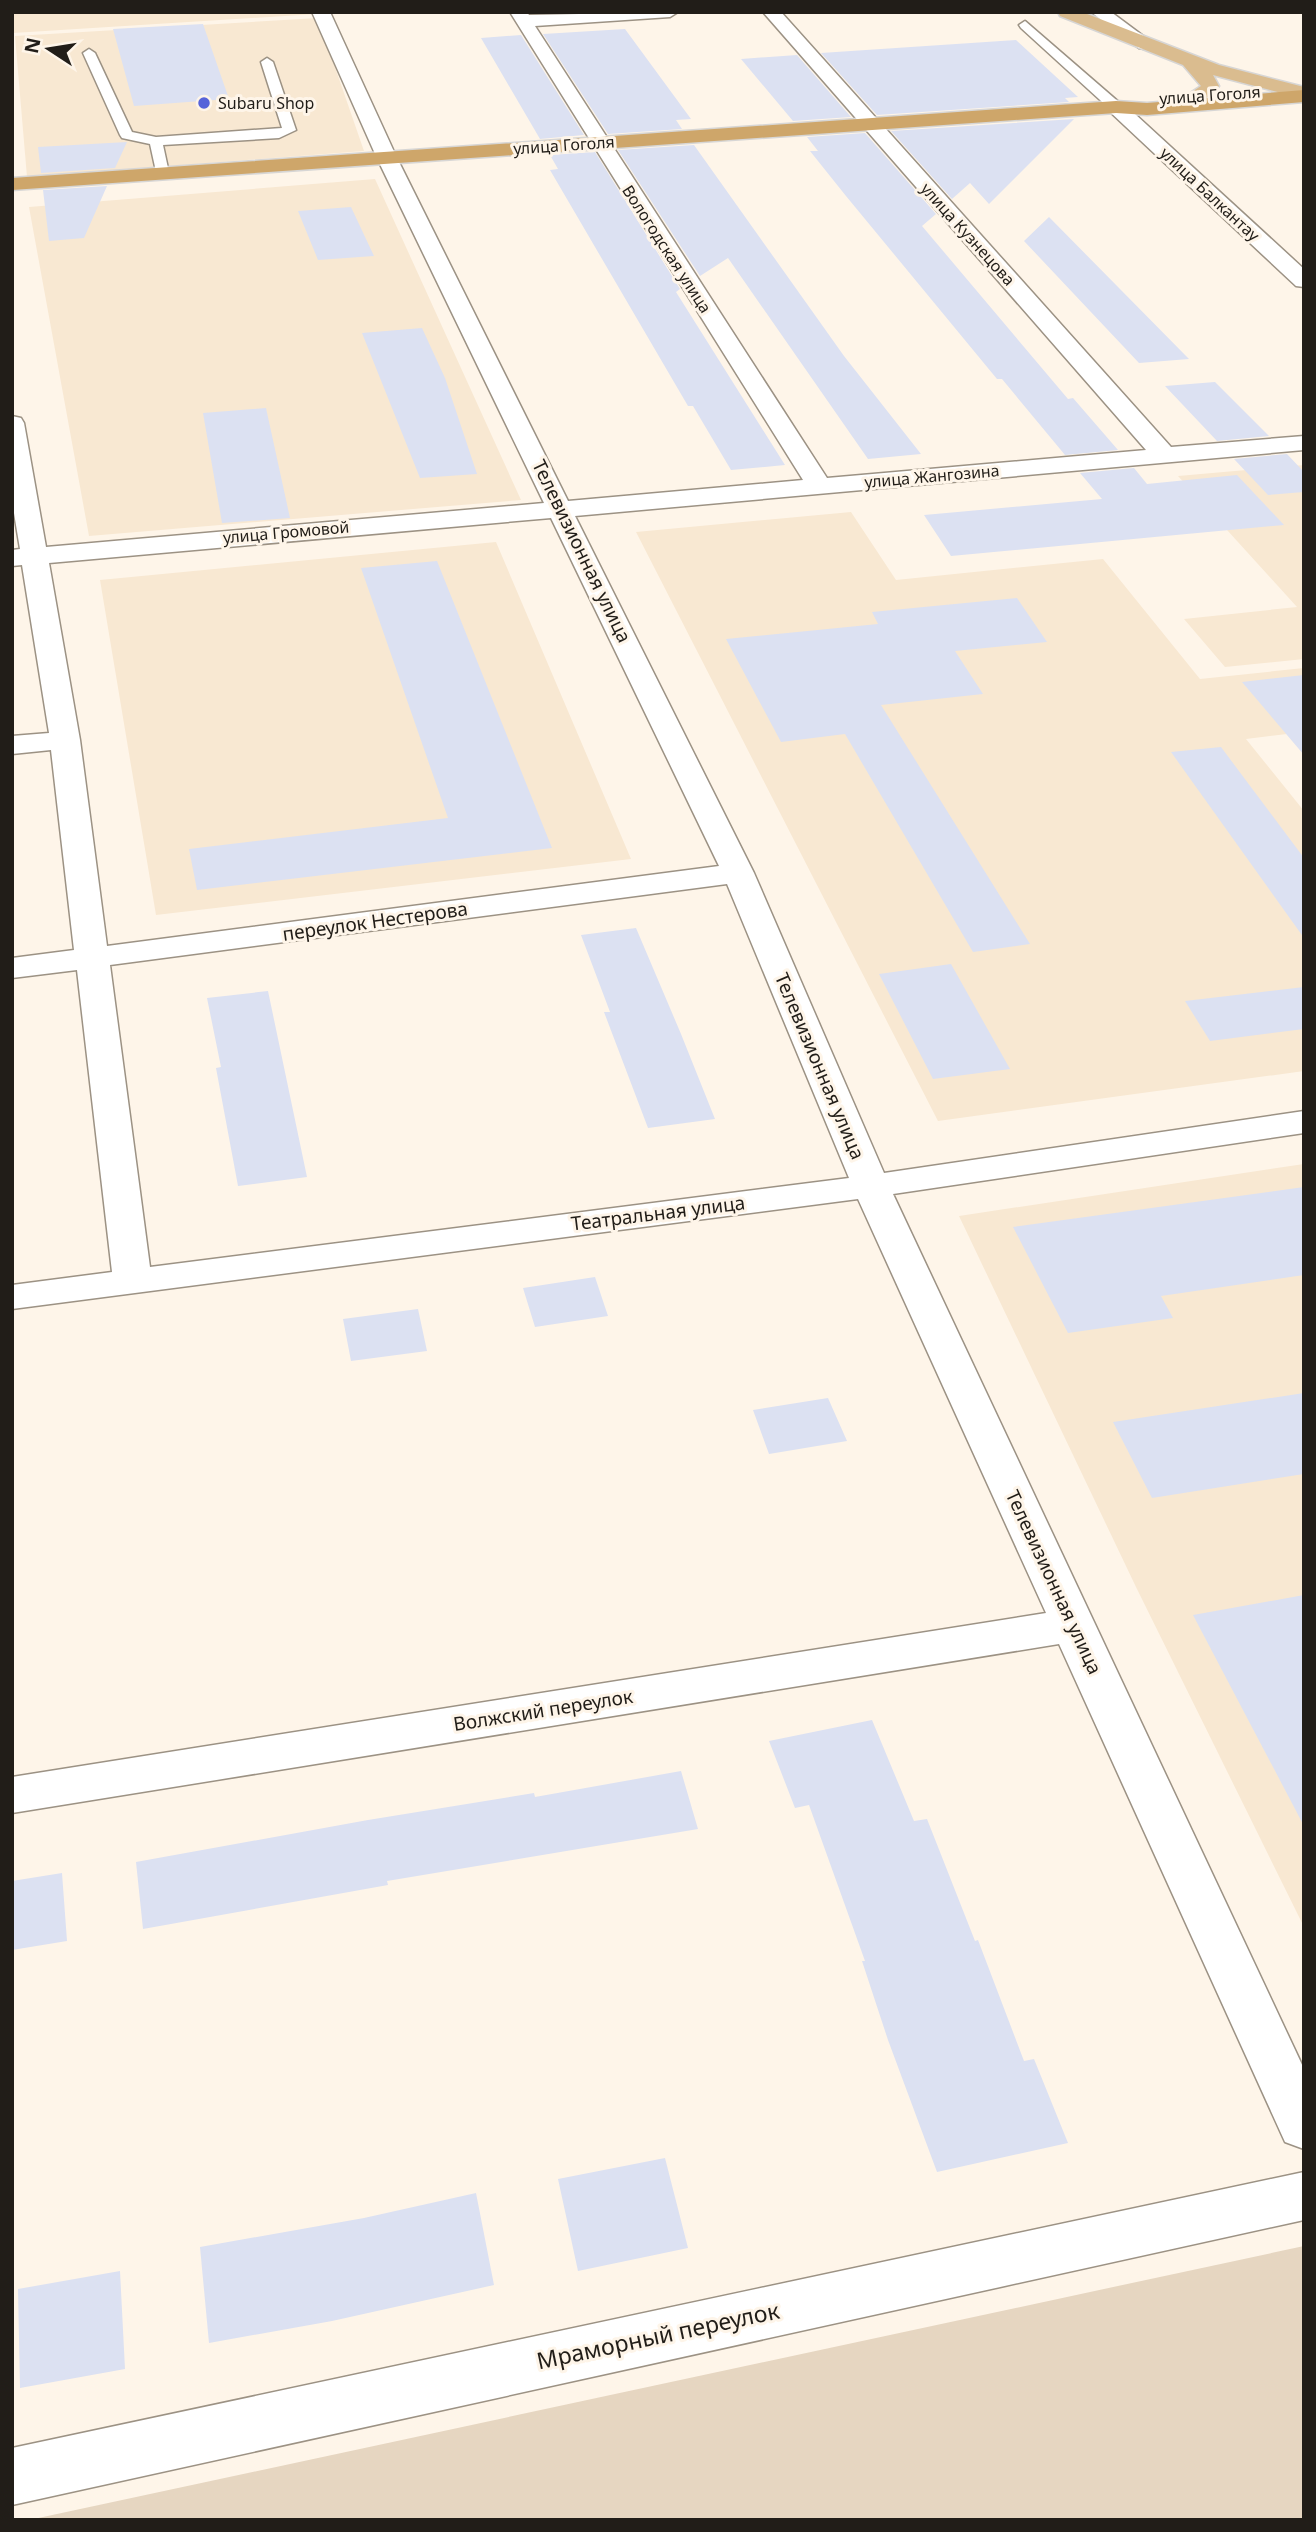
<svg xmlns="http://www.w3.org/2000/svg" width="1316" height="2532" font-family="'Noto Sans',sans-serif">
	<rect width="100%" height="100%" fill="#fef5e9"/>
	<!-- built -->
	<path fill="#f8e8d2" d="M 12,12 L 315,12 L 316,14 L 13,33 Z
		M 318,18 L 364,151 L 27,177 L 15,36 Z
		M 375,179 L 521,500 L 89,536 L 29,207 Z
		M 1304,465 L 1304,659 L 1225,667 L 1184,619 L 1297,607 L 1178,476 Z
		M 851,512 L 896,580 L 1103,559 L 1200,679 L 1304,668 L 1304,732 L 1246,739 L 1304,811 L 1304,1071 L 938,1121 L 636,532 Z
		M 496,542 L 631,859 L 156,915 L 100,580 Z
		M 1304,1164 L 1304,1927 L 1136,1587 L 959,1216 Z"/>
	<!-- green -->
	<path fill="#e6d6c1" d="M 1304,2246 L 1304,2520 L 29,2520 Z"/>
	<!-- building -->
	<path fill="#dce1f2" d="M 203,24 L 229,99 L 134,106 L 113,29 Z
		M 625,29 L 691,119 L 676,120 L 682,129 L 608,134 L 543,34 Z
		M 521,35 L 584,135 L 540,139 L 481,38 Z
		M 1016,40 L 1078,97 L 1065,98 L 1069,102 L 877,115 L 821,53 Z
		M 797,55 L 851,117 L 793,121 L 741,59 Z
		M 1074,119 L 989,204 L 970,183 L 952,199 L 891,131 Z
		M 865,133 L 936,214 L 922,226 L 1068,399 L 1073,398 L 1118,450 L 1065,455 L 1002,379 L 997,379 L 846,196 L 810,151 L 818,151 L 807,137 Z
		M 127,142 L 115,168 L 41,173 L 38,147 Z
		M 694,145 L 844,356 L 921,454 L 868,459 L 728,258 L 700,276 L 618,150 Z
		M 595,152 L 680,289 L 676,292 L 785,465 L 731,470 L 693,406 L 688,406 L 550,170 L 558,169 L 550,155 Z
		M 107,186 L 84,238 L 49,241 L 43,190 Z
		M 351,207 L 374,256 L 318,260 L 298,211 Z
		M 1049,217 L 1189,359 L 1139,363 L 1024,241 Z
		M 422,328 L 445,378 L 477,474 L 420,478 L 362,333 Z
		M 1215,382 L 1269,436 L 1217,441 L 1165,386 Z
		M 266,408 L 290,518 L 222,523 L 203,413 Z
		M 1287,454 L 1304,472 L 1304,492 L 1268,495 L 1234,459 Z
		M 1134,468 L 1147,484 L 1237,475 L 1284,525 L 951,556 L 924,515 L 1102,499 L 1080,473 Z
		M 437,561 L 552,848 L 197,890 L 189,849 L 448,818 L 361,568 Z
		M 1017,598 L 1047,642 L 955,651 L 983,694 L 881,705 L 1030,944 L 973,952 L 845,734 L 781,742 L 726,639 L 878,624 L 872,612 Z
		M 1304,675 L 1304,755 L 1242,682 Z
		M 1221,747 L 1304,858 L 1304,938 L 1171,752 Z
		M 636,928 L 681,1034 L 715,1119 L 648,1128 L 604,1012 L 610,1012 L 581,935 Z
		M 951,964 L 1010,1069 L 933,1079 L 879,974 Z
		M 1304,987 L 1304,1029 L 1210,1041 L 1185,1001 Z
		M 268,991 L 307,1177 L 238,1186 L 216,1068 L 221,1067 L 207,998 Z
		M 1304,1187 L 1304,1275 L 1161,1296 L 1173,1318 L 1068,1333 L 1013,1227 Z
		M 595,1277 L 608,1316 L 535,1327 L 523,1288 Z
		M 418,1309 L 427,1351 L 351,1361 L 343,1319 Z
		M 1304,1393 L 1304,1474 L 1152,1498 L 1113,1422 Z
		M 828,1398 L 847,1441 L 769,1454 L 753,1410 Z
		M 1304,1595 L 1304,1826 L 1193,1615 Z
		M 872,1720 L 914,1821 L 927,1819 L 975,1941 L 978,1940 L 1024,2061 L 1034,2059 L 1068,2143 L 937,2172 L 888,2040 L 862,1961 L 865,1961 L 809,1805 L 795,1808 L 769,1741 Z
		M 681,1771 L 698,1829 L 387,1881 L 388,1885 L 143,1929 L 136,1862 L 368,1820 L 534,1793 L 535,1797 Z
		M 62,1873 L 67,1941 L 12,1950 L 12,1881 Z
		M 665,2158 L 688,2248 L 578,2271 L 558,2179 Z
		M 476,2193 L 494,2285 L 332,2321 L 209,2343 L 200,2247 L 364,2218 Z
		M 120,2271 L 125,2369 L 20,2388 L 18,2289 Z"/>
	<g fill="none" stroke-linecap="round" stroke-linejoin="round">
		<!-- service casing -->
		<g stroke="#9c9284" stroke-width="3">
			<path id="service" d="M 1025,21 L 1121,104 L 1121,110 L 1111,110 L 1021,28 L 1019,25 Z
				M 89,49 L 95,53 L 132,132 L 156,137 L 282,128 L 261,62 L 267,58 L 273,62 L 296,130 L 279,138 L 163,145 L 169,173 L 162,177 L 157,176 L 150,144 L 122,138 L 120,135 L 83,53 Z"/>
		</g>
		<!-- minor casing -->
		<g stroke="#9c9284" stroke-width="3">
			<path id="minor" d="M 312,12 L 330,12 L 396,156 L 568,501 L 803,480 L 510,12 L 527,12 L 529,15 L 678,12 L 670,17 L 535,26 L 827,478 L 1146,450 L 763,12 L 781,12 L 1171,447 L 1304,436 L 1304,450 L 575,516 L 754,873 L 884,1173 L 1304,1111 L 1304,1133 L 893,1194 L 1304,2069 L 1304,2149 L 1285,2142 L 1059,1644 L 12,1813 L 12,1777 L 1046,1613 L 858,1199 L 12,1309 L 12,1285 L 112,1272 L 77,970 L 12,978 L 12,958 L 74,950 L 51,750 L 12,754 L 12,736 L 49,733 L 22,565 L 12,566 L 12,550 L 20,549 L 12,501 L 12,416 L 21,418 L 24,423 L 46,547 L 544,503 L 376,156 ZM 551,518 L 719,866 L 107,946 L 80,740 L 49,563 ZM 727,884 L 849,1178 L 150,1267 L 110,965 Z
				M 1091,12 L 1111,12 L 1154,44 L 1145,49 L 1139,48 Z
				M 1116,101 L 1123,103 L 1304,269 L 1304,287 L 1296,286 L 1109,111 L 1107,107 Z
				M 1304,2172 L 1304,2220 L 12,2505 L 12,2448 Z"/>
		</g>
		<!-- primary casing -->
		<g stroke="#d7d6d5" stroke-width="3">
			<path id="primary" d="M 1058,12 L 1082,12 L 1219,65 L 1304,87 L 1304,99 L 1213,75 L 1219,86 C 1212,97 1200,104 1186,101 L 1184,97 L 1201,86 L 1183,65 L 1060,16 Z"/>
		</g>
		<!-- trunk casing -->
		<g stroke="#d7d6d5" stroke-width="3">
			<path id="trunk" d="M 1304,90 L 1304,102 L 1147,115 L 1116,113 L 12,190 L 12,178 L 1116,101 L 1147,103 Z"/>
		</g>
		<!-- service -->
		<use href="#service" fill="#fff" fill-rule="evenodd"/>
		<!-- minor -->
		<use href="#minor" fill="#fff" fill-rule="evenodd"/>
		<!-- primary -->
		<use href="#primary" fill="#dabc8f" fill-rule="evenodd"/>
		<!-- trunk -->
		<use href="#trunk" fill="#cea66a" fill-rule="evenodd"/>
	</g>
	<!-- markers -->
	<circle fill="#5663d9" stroke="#fef5e9" stroke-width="2.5" cx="204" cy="103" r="7"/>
	<g text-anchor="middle" stroke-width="6" stroke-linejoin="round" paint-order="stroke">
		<!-- far-street labels -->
		<g font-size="16" fill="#211d18" stroke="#fef5e9">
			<text transform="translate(1210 95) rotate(-4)" y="6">улица Гоголя</text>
			<text transform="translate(564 145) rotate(-4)" y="6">улица Гоголя</text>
			<text transform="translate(1210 194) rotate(43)" y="6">улица Балкантау</text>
			<text transform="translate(968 234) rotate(48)" y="6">улица Кузнецова</text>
			<text transform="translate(667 249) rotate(57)" y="6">Вологодская улица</text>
			<text transform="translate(932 476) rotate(-5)" y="6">улица Жангозина</text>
			<text transform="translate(286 532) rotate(-5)" y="6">улица Громовой</text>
		</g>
		<!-- far-poi labels -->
		<g font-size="16" fill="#211d18" stroke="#fef5e9" text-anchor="start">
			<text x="218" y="109">Subaru Shop</text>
		</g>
		<!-- street labels -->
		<g font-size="19" fill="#211d18" stroke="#fef5e9">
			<text transform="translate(582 551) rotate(64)" y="7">Телевизионная улица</text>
			<text transform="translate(375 921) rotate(-8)" y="7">переулок Нестерова</text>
			<text transform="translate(820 1066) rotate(67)" y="7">Телевизионная улица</text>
			<text transform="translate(658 1213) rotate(-7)" y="7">Театральная улица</text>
			<text transform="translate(1054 1582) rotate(65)" y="7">Телевизионная улица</text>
			<text transform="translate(543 1710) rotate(-9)" y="7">Волжский переулок</text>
		</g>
		<!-- near-street labels -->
		<g font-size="23" fill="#211d18" stroke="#fef5e9">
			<text transform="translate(658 2336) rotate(-12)" y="8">Мраморный переулок</text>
		</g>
	</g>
	<!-- border -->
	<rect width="1316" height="2532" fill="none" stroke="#211d18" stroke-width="28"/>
	<!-- north arrow -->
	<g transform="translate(49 49) rotate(282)" stroke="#fef5e9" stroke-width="5" paint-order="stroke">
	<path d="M0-5L12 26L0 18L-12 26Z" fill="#211d18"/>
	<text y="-10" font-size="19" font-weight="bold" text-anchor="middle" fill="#211d18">N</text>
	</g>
</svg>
